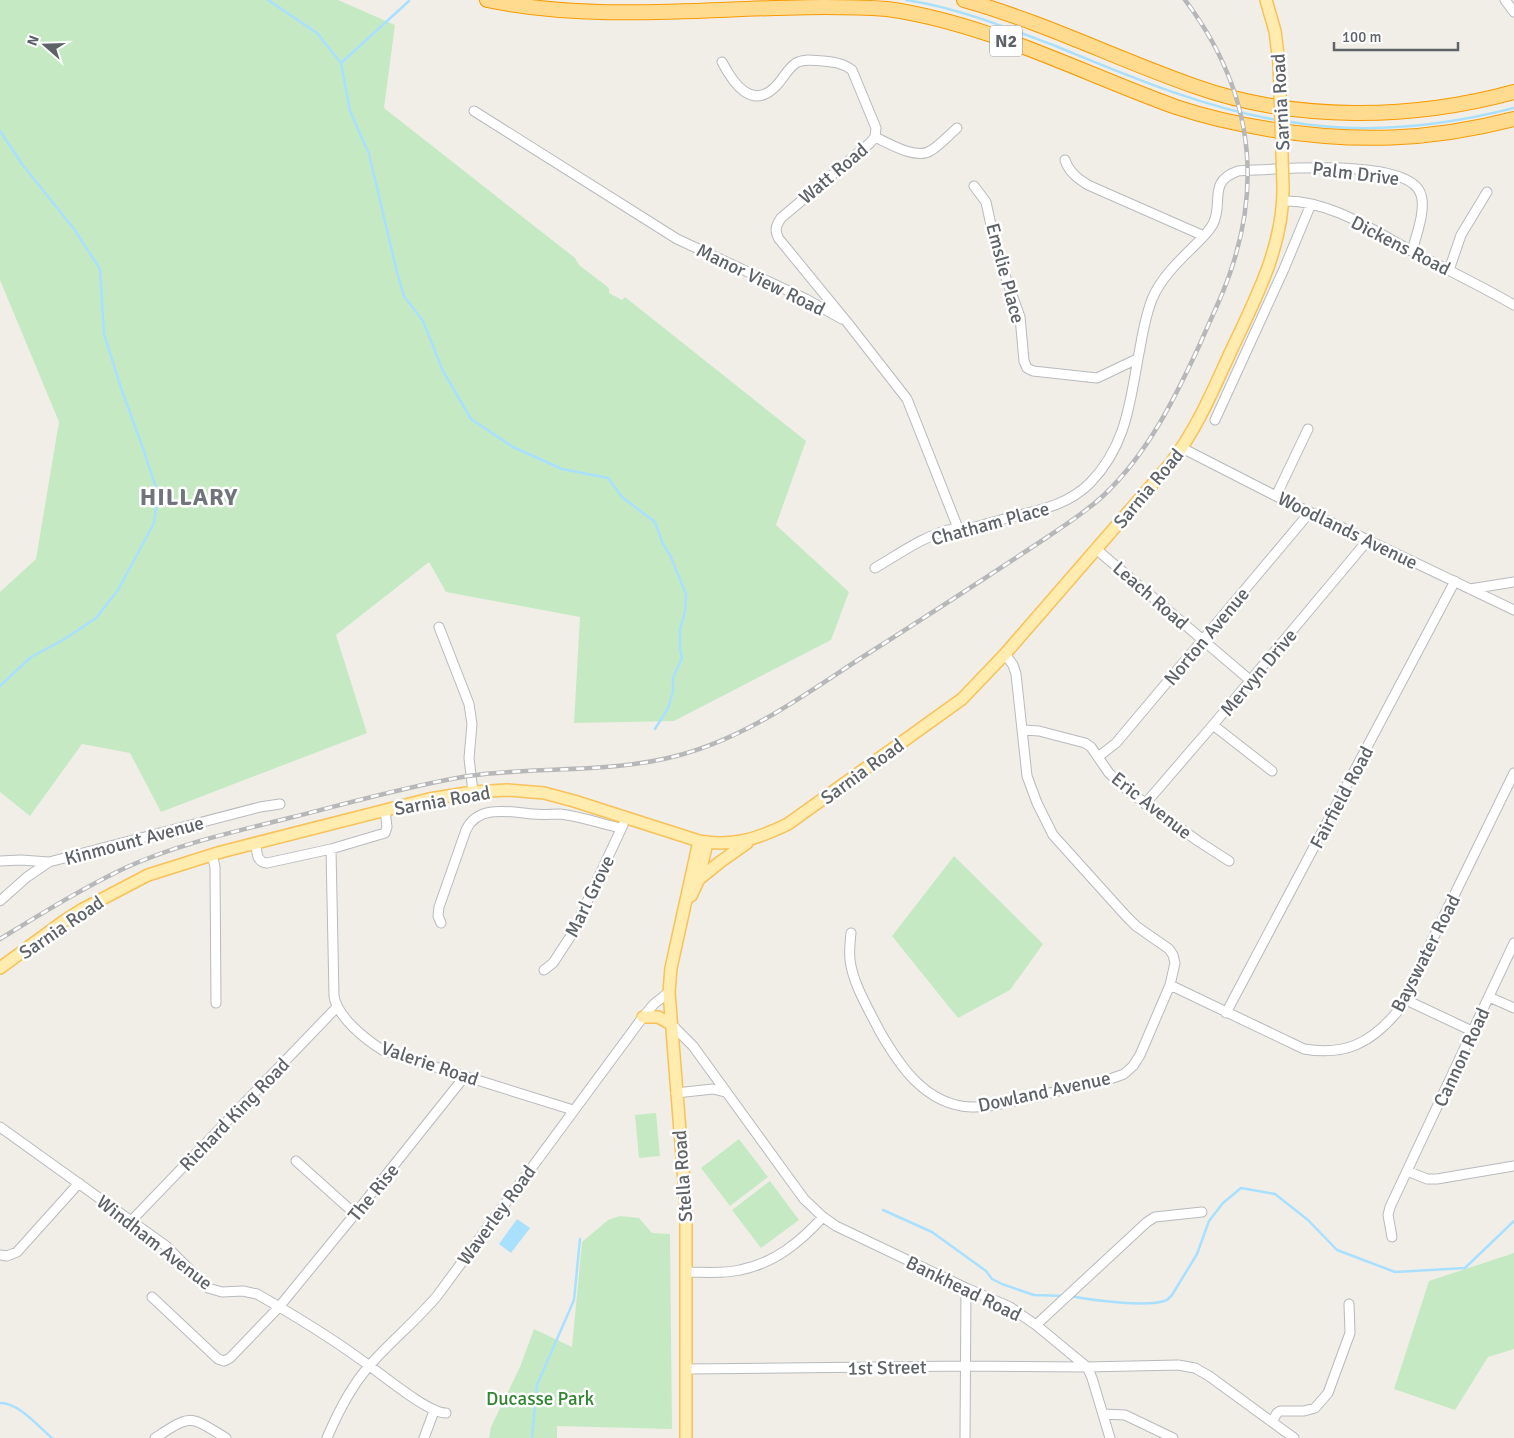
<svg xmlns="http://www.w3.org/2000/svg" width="1514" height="1438" font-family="Signika,sans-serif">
	<rect width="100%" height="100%" fill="#f1eee7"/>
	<!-- green -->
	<path fill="#c5eac3" d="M 0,0 L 338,0 L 395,25 L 384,108 L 575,258 L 579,265 L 609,288 L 609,293 L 622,300 L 625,297 L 806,441 L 776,525 L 849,592 L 831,640 L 674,721 L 574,723 L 580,617 L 446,592 L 429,562 L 336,635 L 367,733 L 161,812 L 130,753 L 82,744 L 30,816 L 0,792 L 0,592 L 36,559 L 59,422 L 0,280 Z
		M 954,856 L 1043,944 L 1010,990 L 958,1018 L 892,936 Z
		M 656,1113 L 660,1156 L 639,1158 L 635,1115 Z
		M 739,1139 L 768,1177 L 730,1206 L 701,1168 Z
		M 770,1181 L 799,1220 L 761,1248 L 732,1210 Z
		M 620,1216 L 639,1218 L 652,1233 L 670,1234 L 672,1429 L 557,1426 L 557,1438 L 489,1438 L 491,1427 L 520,1367 L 534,1329 L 572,1347 L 582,1242 L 608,1220 Z
		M 1514,1253 L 1514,1349 L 1488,1357 L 1455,1410 L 1394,1389 L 1429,1281 Z"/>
	<!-- water -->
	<path fill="#a9e0ff" d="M 517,1219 L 530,1228 L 511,1253 L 499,1244 Z"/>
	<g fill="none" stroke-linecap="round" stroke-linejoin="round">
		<!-- stream -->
		<path stroke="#a9e0ff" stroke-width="2.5" d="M 268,0 L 317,33 L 341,63 L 350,111 L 369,154 L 397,272 L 404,296 L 423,321 L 443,371 L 471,419 L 513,447 L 562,469 L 608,478 L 622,497 L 655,522 L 663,544 L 670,555 L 686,594 L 685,611 L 680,630 L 680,648 L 682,658 L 673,678 L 673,692 L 668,708 L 655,729
			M 906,0 C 959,8 1008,28 1058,47 C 1129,76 1201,107 1277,120
			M 341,63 L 409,1
			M 1285,121 C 1361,135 1440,127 1514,108
			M 0,131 L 22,164 L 74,229 L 100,269 L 104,334 L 122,391 L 144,451 L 158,494 L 154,523 L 118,590 L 96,618 L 63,640 L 31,657 L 0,686
			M 883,1210 L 932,1232 L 986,1271 L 992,1279 L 1002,1284 L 1034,1295 L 1065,1296
			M 1070,1296 C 1091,1300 1149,1308 1167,1300 C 1168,1299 1171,1296 1172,1295 L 1197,1254 L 1209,1221 L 1223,1203 L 1241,1188 L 1275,1194 L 1308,1220 L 1337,1250 L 1395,1272 L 1465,1268 L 1514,1221
			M 0,1403 C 18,1402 39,1427 52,1438
			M 532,1438 L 537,1385 L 574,1300 L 580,1239"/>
		<!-- minor casing -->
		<g stroke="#b7babe" stroke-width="11">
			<path id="minor" d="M 1505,0 L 1514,12
				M 722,62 C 733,83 752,111 776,86 C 783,79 788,68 796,63 C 804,58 815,61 823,61 C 833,62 843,63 852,70 L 876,128 L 875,137 L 870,143 L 781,218 C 776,226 774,230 779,239 L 847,322 L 907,399 L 958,528
				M 474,111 L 677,239 L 806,299 L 842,319
				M 875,137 C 888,143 916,160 930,151 C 939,146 948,136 957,128
				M 1065,160 C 1069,172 1077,178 1088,185 L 1204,236
				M 974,186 L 986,202 L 997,253 L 1020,317 L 1024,361 L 1027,368 L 1033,371 L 1097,378 L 1137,359
				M 1283,201 C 1328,199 1376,232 1415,253 C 1448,270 1481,286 1514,305
				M 1449,270 L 1461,235 L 1487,192
				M 1215,420 L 1284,269 L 1311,204
				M 1182,448 L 1276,496 L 1514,610
				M 1276,496 L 1308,429
				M 1096,549 L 1251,681
				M 875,568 C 899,554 925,535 952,529 C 960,527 967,529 975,527 C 987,524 999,520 1011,517 C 1040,510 1068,505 1090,483 C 1128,444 1130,399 1140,348 C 1143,331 1146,313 1153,297 C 1162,277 1178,262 1193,247 C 1200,240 1208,233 1213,224 C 1224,202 1207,182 1238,171 C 1270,170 1411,156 1421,195 C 1426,210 1416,236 1412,251
				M 1470,589 L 1514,582
				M 439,627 L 469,704 L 472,724 L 469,758 L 473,792
				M 1213,725 L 1272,771
				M 1023,730 L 1039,731 L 1085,743 L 1091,747 L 1109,773 L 1127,790 L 1198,841 L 1229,861
				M 1098,757 L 1116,743 L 1310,512
				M 1145,804 L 1213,725 L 1368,540
				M 256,843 C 257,852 256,862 267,863 L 331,849 L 385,833 L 387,827 L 385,810
				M 331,849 L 334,996 C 337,1017 366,1040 384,1051 L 573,1110
				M 212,854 L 215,867 L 216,1003
				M 0,861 L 21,860 L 49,862
				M 0,901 L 27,877 L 49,862 L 260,807 L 280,804
				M 441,923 L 438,916 L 439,907 L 466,830 C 478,804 510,812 533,814 C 542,815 551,814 560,814 C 580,816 601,824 621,828
				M 851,933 C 850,942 849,951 850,960 C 853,984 868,1008 879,1030 C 899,1065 925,1105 971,1107 C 989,1108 1009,1102 1027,1098 C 1056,1092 1084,1085 1113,1078 L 1124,1074 L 1133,1066 L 1140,1055 L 1170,985 L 1175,963 L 1173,955 L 1169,949 L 1136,926 L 1126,916 L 1053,835 L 1037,803 L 1027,776 L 1016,674 L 1013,665 L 1005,654
				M 544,970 L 553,963 L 572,934 L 623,825
				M 1170,985 L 1304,1049 C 1345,1056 1371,1043 1397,1012 L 1514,773
				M 1489,997 L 1514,1008
				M 1404,999 L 1472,1031
				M 1226,1013 L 1455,581
				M 671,1024 L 693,1046 L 804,1199 L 823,1217 L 836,1226 L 966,1288 L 1010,1307 L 1036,1325 L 1087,1367 L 1178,1365 L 1195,1368 L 1209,1376 L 1294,1438
				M 676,1093 L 713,1089 L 725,1092
				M 0,1127 L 166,1246 L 208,1288 L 222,1292 L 243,1291 L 257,1294 C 292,1314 327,1335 360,1359 C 378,1371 427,1413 446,1413
				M 296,1161 L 355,1214
				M 1407,1171 L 1427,1179 L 1437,1179 L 1514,1166
				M 131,1221 L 337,1007
				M 1392,1237 L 1388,1215 L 1390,1207 L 1514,943
				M 0,1255 L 7,1256 L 17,1252 L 79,1183
				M 686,1272 C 704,1272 723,1274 740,1270 C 775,1263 800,1242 823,1217
				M 152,1297 L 218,1359 L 224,1361 L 230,1358 L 279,1307 L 355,1214 L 465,1076
				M 1036,1325 L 1147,1222 L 1155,1217 L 1202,1212
				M 687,1369 L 965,1366 L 1087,1367 L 1092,1378 L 1110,1438
				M 1103,1414 L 1125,1415 L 1173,1438
				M 1272,1422 L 1277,1413 L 1280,1411 L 1304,1411 L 1315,1408 L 1328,1393 L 1350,1333 L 1349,1304
				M 155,1438 C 192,1414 188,1415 226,1438
				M 327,1438 C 338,1412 351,1386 370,1365 C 391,1341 416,1321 437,1296 L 643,1017 L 654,1004 L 669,992
				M 424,1438 L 434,1411
				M 965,1438 L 966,1288"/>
		</g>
		<!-- major casing -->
		<g stroke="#f9c158" stroke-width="14">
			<path id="major" d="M 1266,0 L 1275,31 L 1279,63
				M 698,880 L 720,862 L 747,843
				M 691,896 L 698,881 L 707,843
				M 0,968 L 64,921 L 83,909 L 148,875 L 221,852 L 429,799 L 473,792 L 507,790 L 544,793 L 574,801 L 699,841 C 733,847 757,839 788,824 L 962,699 L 1005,654 L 1170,464 C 1197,429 1213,390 1231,351 C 1256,298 1284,245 1283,186
				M 643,1017 L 658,1017 L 671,1024
				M 686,1438 L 686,1207 L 669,992 L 671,968 L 699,841"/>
		</g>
		<!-- highway casing -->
		<g stroke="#f89900" stroke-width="16">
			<path id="highway" d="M 487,0 C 620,27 754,0 887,9 C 988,23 1081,73 1176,107 C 1206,117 1237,124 1268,129 C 1355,143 1429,141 1514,119
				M 964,0 C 1043,22 1117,59 1194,86 C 1295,122 1412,120 1514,92"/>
		</g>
		<!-- minor -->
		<use href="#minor" stroke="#fff" stroke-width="9"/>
		<!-- major -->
		<use href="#major" stroke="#ffecae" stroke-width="11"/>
		<!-- highway -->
		<use href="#highway" stroke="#ffdb90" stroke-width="14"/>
		<!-- rail casing -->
		<g stroke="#b6b7b8" stroke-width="4.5">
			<path id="rail" d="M 0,939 C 41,914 81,889 125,868 C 177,844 234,832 289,818 C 349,803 408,786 468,776 C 539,766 611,774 680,755 C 747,737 804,695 861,658 C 924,618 987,577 1049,536 C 1068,523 1087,511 1104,495 C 1148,453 1175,398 1200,344 C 1211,318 1224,293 1232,267 C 1264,170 1246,81 1185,0"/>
		</g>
		<!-- rail -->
		<use href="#rail" stroke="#fff" stroke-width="2.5" stroke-dasharray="8" stroke-linecap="butt"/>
		<!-- major-bridge casing -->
		<g stroke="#f9c158" stroke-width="14" stroke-linecap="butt">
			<path id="major-bridge" d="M 1279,63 L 1283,186"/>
		</g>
		<!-- major-bridge -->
		<use href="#major-bridge" stroke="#ffecae" stroke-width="11"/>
	</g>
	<g text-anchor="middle" stroke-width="5" stroke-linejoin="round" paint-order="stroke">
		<!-- shield labels -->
		<rect fill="#fff" stroke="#8e9295" stroke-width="1" x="990" y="25.5" width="32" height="31" rx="4"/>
		<g font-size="18" font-weight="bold" fill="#5e6368">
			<text x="1006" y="47">N2</text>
		</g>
		<!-- street labels -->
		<g font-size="19" fill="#5e6368" stroke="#fff">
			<text transform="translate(1280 102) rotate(-93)" y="7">Sarnia Road</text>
			<text transform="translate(833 173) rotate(-40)" y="7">Watt Road</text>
			<text transform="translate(1356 173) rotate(7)" y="7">Palm Drive</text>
			<text transform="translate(1401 245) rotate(27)" y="7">Dickens Road</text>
			<text transform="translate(1006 273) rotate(75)" y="7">Emslie Place</text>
			<text transform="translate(761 279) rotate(26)" y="7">Manor View Road</text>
			<text transform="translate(1148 488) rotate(-50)" y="7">Sarnia Road</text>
			<text transform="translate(990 523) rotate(-15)" y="7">Chatham Place</text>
			<text transform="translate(1348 530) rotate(26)" y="7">Woodlands Avenue</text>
			<text transform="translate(1151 595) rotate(41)" y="7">Leach Road</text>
			<text transform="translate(1206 636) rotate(-50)" y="7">Norton Avenue</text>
			<text transform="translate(1258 672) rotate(-50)" y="7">Mervyn Drive</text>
			<text transform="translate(862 771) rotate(-36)" y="7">Sarnia Road</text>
			<text transform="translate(1341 797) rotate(-62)" y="7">Fairfield Road</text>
			<text transform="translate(442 800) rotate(-10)" y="7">Sarnia Road</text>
			<text transform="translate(1152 805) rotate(38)" y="7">Eric Avenue</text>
			<text transform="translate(134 840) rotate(-15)" y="7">Kinmount Avenue</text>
			<text transform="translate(589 896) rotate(-64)" y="7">Marl Grove</text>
			<text transform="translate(61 927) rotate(-34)" y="7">Sarnia Road</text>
			<text transform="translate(1425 953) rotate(-63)" y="7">Bayswater Road</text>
			<text transform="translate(1461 1057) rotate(-65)" y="7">Cannon Road</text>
			<text transform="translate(430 1063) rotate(19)" y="7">Valerie Road</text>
			<text transform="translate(1044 1091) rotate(-12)" y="7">Dowland Avenue</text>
			<text transform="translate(234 1114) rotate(-46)" y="7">Richard King Road</text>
			<text transform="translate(682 1176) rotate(-94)" y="7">Stella Road</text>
			<text transform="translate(373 1192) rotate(-51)" y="7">The Rise</text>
			<text transform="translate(496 1215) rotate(-54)" y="7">Waverley Road</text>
			<text transform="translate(155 1242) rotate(38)" y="7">Windham Avenue</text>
			<text transform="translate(964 1288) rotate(26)" y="7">Bankhead Road</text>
			<text transform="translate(887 1367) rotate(-1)" y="7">1st Street</text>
		</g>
		<!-- park labels -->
		<g font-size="19" fill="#328530" stroke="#fff">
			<text x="540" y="1405">Ducasse Park</text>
		</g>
		<!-- district labels -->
		<g font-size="24" font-weight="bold" letter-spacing="1" fill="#6f757a" stroke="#fff">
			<text x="189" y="505">HILLARY</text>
		</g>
	</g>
	<!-- north arrow -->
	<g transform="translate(45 45) rotate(290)" stroke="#ffffff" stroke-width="4" paint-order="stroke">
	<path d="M0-4L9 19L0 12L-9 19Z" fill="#5e6368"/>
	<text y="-8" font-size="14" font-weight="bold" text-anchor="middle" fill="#5e6368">N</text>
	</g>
	<!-- scale -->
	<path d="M1334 42v8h124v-8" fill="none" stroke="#5e6368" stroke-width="2.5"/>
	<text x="1342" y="42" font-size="15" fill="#5e6368" stroke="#ffffff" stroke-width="4" paint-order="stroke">100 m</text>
</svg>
